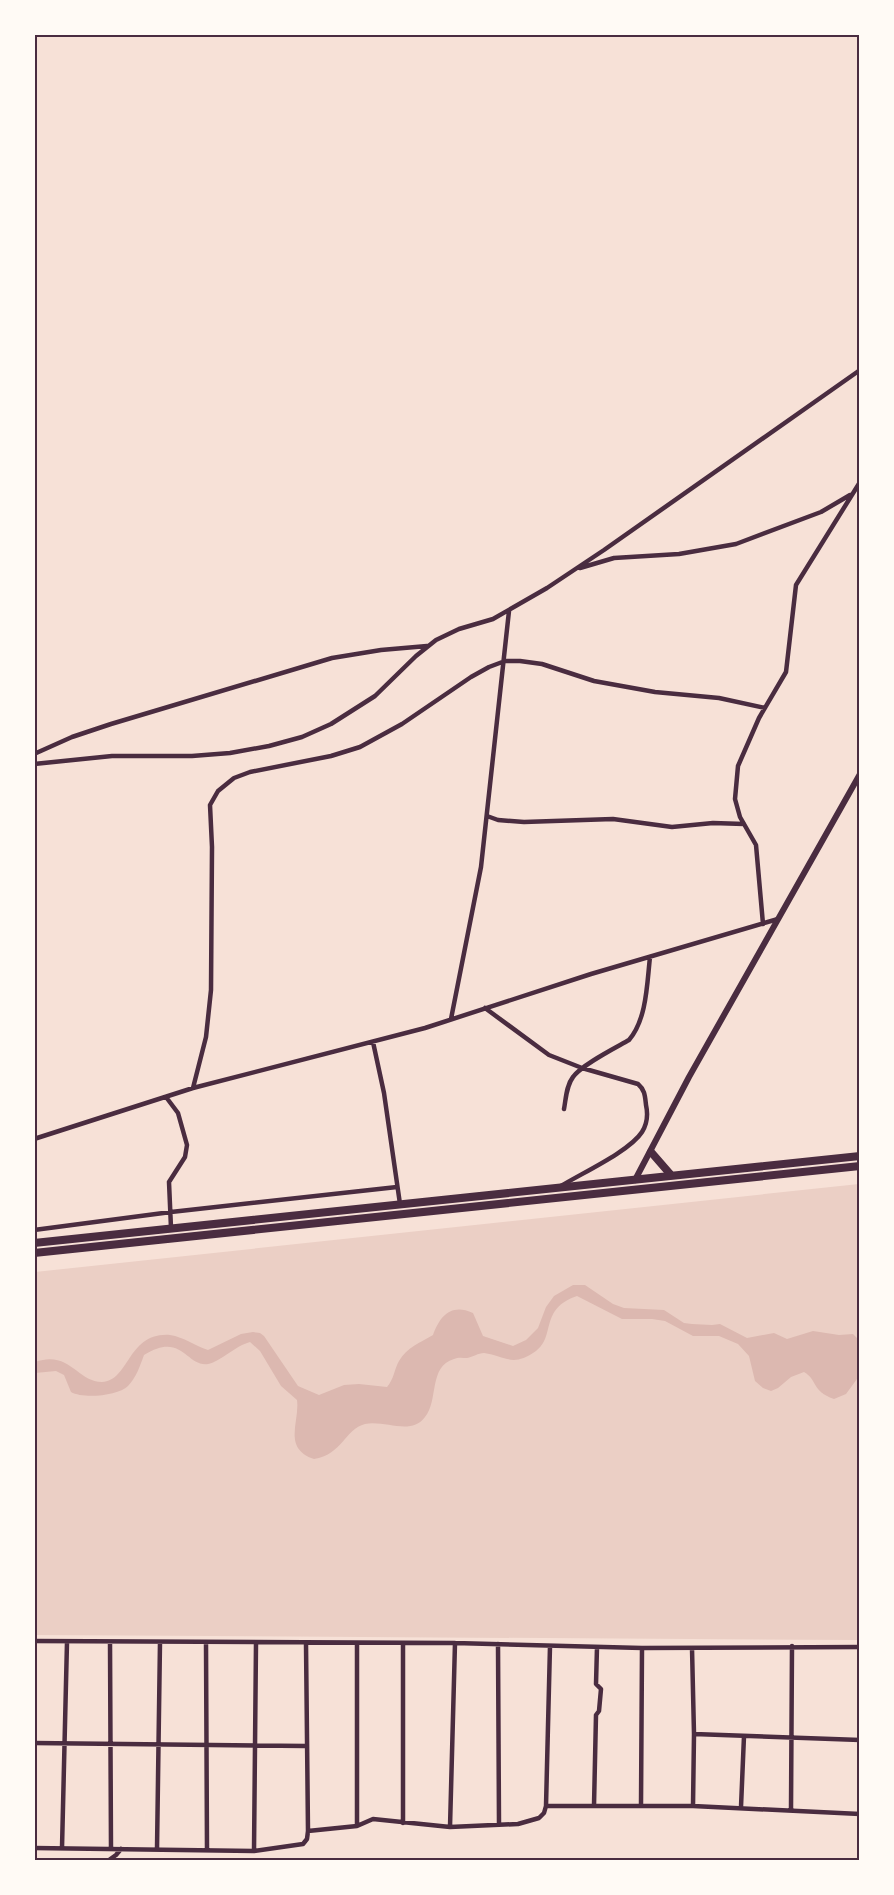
<svg xmlns="http://www.w3.org/2000/svg" width="894" height="1895" font-family="Arial,sans-serif">
	<rect width="100%" height="100%" fill="#f7e1d7"/>
	<!-- green -->
	<path fill="#ebcfc5" d="M 859,1184 L 859,1640 L 35,1635 L 35,1272 Z"/>
	<!-- water -->
	<path fill="#dcb8b0" d="M 573,1285 L 585,1285 L 613,1304 L 624,1308 L 664,1310 L 684,1323 L 692,1324 L 712,1325 L 720,1324 L 747,1338 L 774,1333 L 787,1339 L 813,1331 L 839,1335 L 853,1334 L 859,1340 L 857,1355 L 859,1372 L 857,1379 L 846,1394 L 834,1399 C 811,1391 818,1380 804,1372 L 791,1377 L 778,1388 L 771,1391 L 763,1388 L 755,1381 L 749,1356 L 738,1344 L 719,1336 L 693,1336 L 665,1321 L 652,1319 L 622,1319 L 577,1296 C 539,1309 556,1336 536,1351 C 512,1368 506,1356 484,1353 C 478,1353 473,1357 467,1358 C 463,1358 458,1357 454,1359 C 428,1367 439,1400 425,1417 C 411,1436 386,1420 365,1424 C 345,1429 342,1455 314,1459 C 282,1448 300,1422 297,1400 L 281,1386 L 260,1351 L 250,1342 C 235,1346 220,1362 208,1364 C 186,1367 182,1331 144,1355 C 140,1366 136,1378 128,1386 C 118,1396 83,1399 71,1392 L 64,1375 L 56,1371 L 35,1373 L 35,1362 C 70,1350 77,1382 102,1382 C 130,1381 127,1332 170,1335 C 184,1337 195,1346 208,1350 L 241,1334 L 253,1332 L 260,1333 L 264,1336 L 298,1386 L 319,1395 L 344,1385 L 359,1384 L 387,1387 C 394,1379 394,1370 399,1361 C 407,1347 420,1343 433,1335 C 440,1316 451,1303 473,1313 L 483,1336 L 513,1346 L 526,1340 L 538,1328 L 546,1307 L 554,1296 Z"/>
	<g fill="none" stroke-linecap="round" stroke-linejoin="round">
		<!-- minor -->
		<path stroke="#4a2c40" stroke-width="4.5" d="M 580,568 L 614,558 L 679,554 L 736,544 L 821,512 L 850,495
			M 34,754 L 72,737 L 111,724 L 332,658 L 381,650 L 427,646
			M 34,764 L 112,756 L 192,756 L 230,753 L 269,746 L 302,737 L 331,724 L 375,696 L 416,656 L 436,640 L 459,629 L 493,619 L 547,588 L 604,550 L 860,370
			M 487,816 L 498,820 L 524,822 L 613,819 L 672,827 L 713,823 L 744,824
			M 763,924 L 756,845 L 740,817 L 735,799 L 738,766 L 759,718 L 786,672 L 796,585 L 860,482
			M 485,1008 L 549,1055 L 582,1068 L 638,1084 C 645,1090 645,1096 646,1105 C 648,1114 647,1124 642,1132 C 630,1151 582,1173 561,1186
			M 451,1019 L 481,867 L 509,611
			M 373,1042 L 384,1093 L 400,1204
			M 193,1088 L 206,1037 L 211,990 L 212,847 L 210,805 L 218,791 L 234,778 L 250,772 L 331,756 L 360,747 L 402,724 L 471,677 L 489,667 L 505,661 L 520,661 L 542,664 L 594,681 L 655,692 L 719,698 L 765,708
			M 166,1097 L 178,1113 L 187,1145 L 185,1157 L 169,1182 L 171,1228
			M 564,1109 C 566,1099 566,1086 573,1077 C 581,1065 615,1048 629,1040 C 647,1019 647,983 650,957
			M 34,1139 L 193,1088 L 425,1028 L 591,974 L 778,919
			M 34,1230 L 171,1212 L 397,1187
			M 34,1641 L 455,1643 L 642,1648 L 860,1647
			M 110,1642 L 111,1849
			M 206,1643 L 207,1850
			M 498,1644 L 499,1824
			M 692,1648 L 694,1734 L 693,1806
			M 694,1734 L 860,1740
			M 34,1743 L 306,1746
			M 641,1805 L 642,1648
			M 546,1806 L 693,1806 L 860,1814
			M 594,1806 L 596,1715 L 599,1711 L 601,1689 L 596,1684 L 597,1647
			M 741,1807 L 744,1736
			M 791,1810 L 792,1646
			M 403,1823 L 403,1644
			M 357,1826 L 357,1643
			M 450,1827 L 455,1643
			M 308,1831 L 357,1826 L 373,1819 L 450,1827 L 518,1824 L 539,1818 L 544,1813 L 546,1806 L 550,1646
			M 34,1848 L 254,1851 L 303,1844 L 307,1839 L 308,1831 L 306,1644
			M 62,1848 L 67,1642
			M 157,1849 L 160,1642
			M 254,1851 L 256,1643
			M 109,1860 L 116,1855 L 121,1849"/>
		<!-- tertiary -->
		<path stroke="#4a2c40" stroke-width="6" d="M 635,1180 L 689,1077 L 860,774"/>
		<!-- trunk -->
		<path stroke="#4a2c40" stroke-width="8" d="M 651,1152 L 671,1175
			M 34,1243 L 860,1156
			M 34,1253 L 860,1166"/>
	</g>
	<!-- border -->
	<rect width="894" height="1895" fill="none" stroke="#fffaf5" stroke-width="72"/>
	<rect x="36" y="36" width="822" height="1823" fill="none" stroke="#4a2c40" stroke-width="2"/>
</svg>
